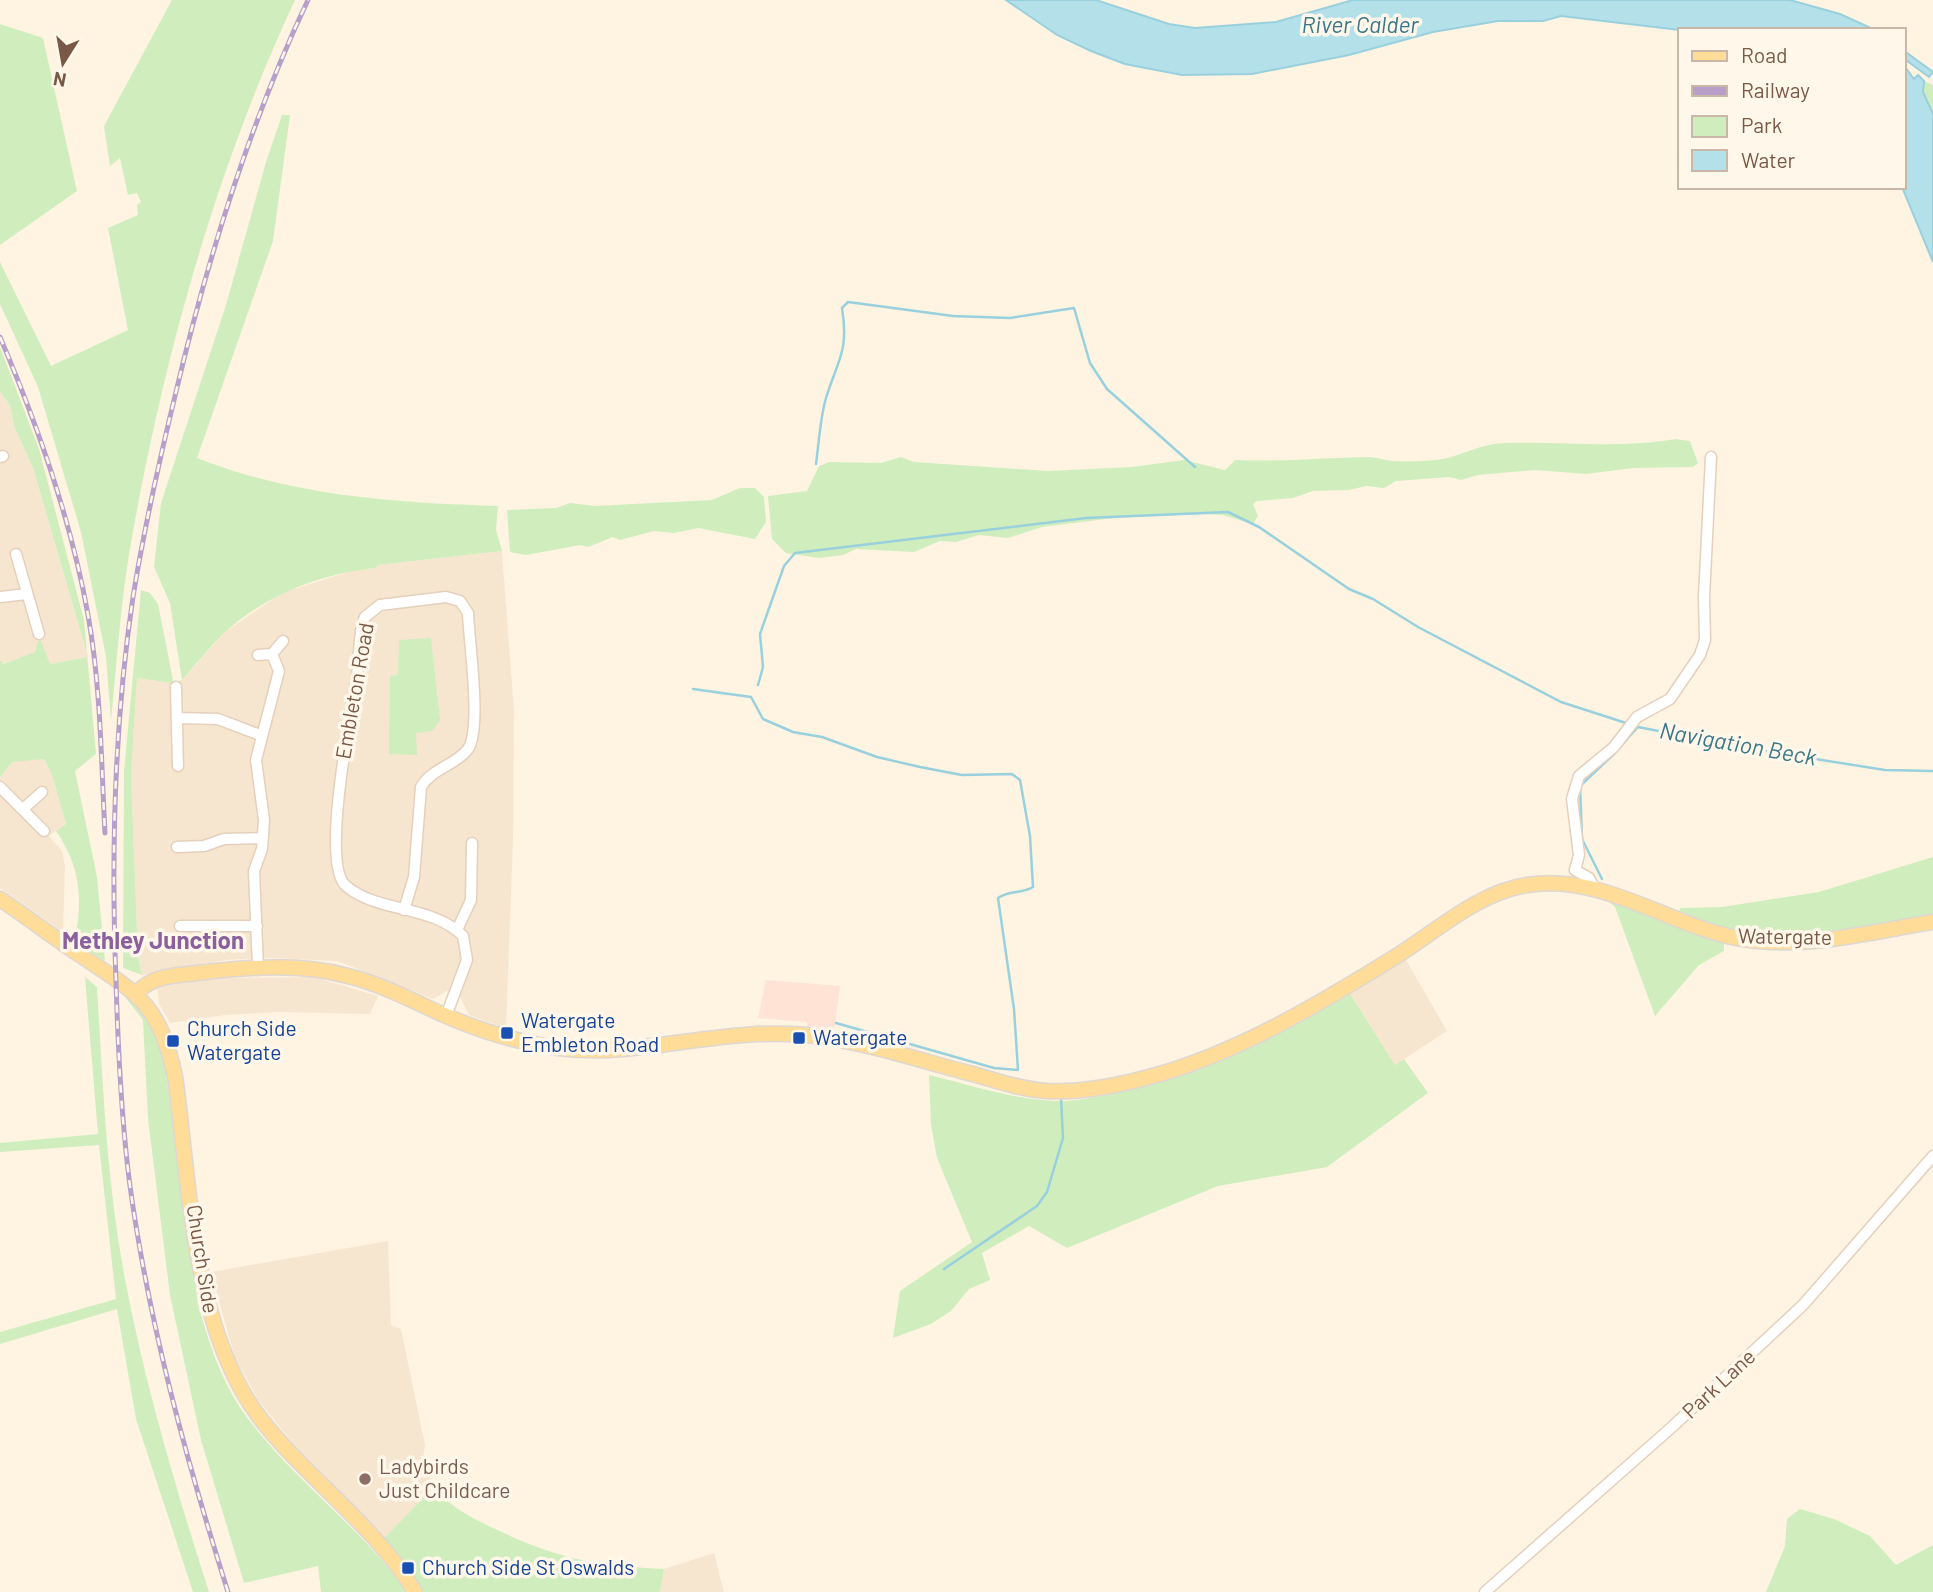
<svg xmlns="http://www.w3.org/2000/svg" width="1933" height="1592" font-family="Barlow,sans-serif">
	<rect width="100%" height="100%" fill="#fef4e1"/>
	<!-- residential -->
	<path fill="#f7e6cf" d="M 0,392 L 10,405 L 14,426 L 33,468 L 88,657 L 50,664 L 38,641 L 35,652 L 2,664 L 0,660 Z
		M 502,551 L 514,711 L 513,840 L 506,1029 L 469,1015 L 459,995 L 447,991 L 433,999 L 337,961 L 269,958 L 227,960 L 142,975 L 138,956 L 131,775 L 137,678 L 172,683 L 182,680 L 226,631 L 282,593 L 354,570 L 376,568 L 376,565 Z
		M 29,758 L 43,758 L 52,775 L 66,824 L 49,836 L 62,851 L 65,866 L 63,932 L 0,888 L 0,777 L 12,762 Z
		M 1406,960 L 1447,1031 L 1395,1065 L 1349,992 Z
		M 314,977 L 378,996 L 370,1014 L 278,1012 L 226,1015 L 170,1023 L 159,1004 L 157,987 L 218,978 Z
		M 388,1241 L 391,1325 L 401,1329 L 425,1445 L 423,1459 L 434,1487 L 384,1538 L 304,1457 L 258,1400 L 234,1355 L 211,1272 Z
		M 714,1553 L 724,1592 L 660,1592 L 664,1569 Z"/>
	<!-- commercial -->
	<path fill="#ffe3d5" d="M 766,980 L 840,986 L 834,1031 L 807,1027 L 807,1022 L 758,1018 Z"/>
	<!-- green -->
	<path fill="#d0edbe" d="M 172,0 L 295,0 C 216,169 165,353 132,537 C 121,597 117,660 111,721 L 106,657 L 81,532 L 38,387 L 0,304 L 0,262 L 51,366 L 128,330 L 108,228 L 138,215 L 137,205 L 141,202 L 137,193 L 128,195 L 120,158 L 110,166 L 104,126 Z
		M 0,24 L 43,38 L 77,191 L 0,245 Z
		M 1924,81 L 1933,85 L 1933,114 L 1923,92 Z
		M 282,115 L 290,115 L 273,241 L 197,458 C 294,496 395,503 498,506 L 496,530 L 502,551 L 377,565 L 376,568 C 322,573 266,595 225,632 C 210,647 196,664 182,680 L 170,603 L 154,567 L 161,503 L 226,305 L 266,162 Z
		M 0,347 L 39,449 L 84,620 L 96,754 L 75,771 L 97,877 L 105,961 L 74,941 C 84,901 80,865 56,831 L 66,824 L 52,775 L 44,759 L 12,762 L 0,777 L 0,660 L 3,664 L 35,652 L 38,641 L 41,641 L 50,664 L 88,657 L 33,468 L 14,426 L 10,405 L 0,392 Z
		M 1675,439 L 1690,441 L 1698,463 L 1693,467 L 1633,468 L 1586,474 L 1535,470 L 1478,475 L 1461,480 L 1449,477 L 1396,481 L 1384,488 L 1367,486 L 1348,490 L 1313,491 L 1293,498 L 1257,501 L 1253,504 L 1258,516 L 1253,524 L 1223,515 L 1203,514 L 1114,518 L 1042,527 L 1008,538 L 979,535 L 956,542 L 940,541 L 914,552 L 856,549 L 843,555 L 819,558 L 786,553 L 772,539 L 768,496 L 807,491 L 819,466 L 830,462 L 881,463 L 901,457 L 914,462 L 1048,471 L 1132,467 L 1184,460 L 1225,470 L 1235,460 C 1279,462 1323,458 1368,457 C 1377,457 1386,461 1394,461 C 1408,462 1429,461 1443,459 C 1463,455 1483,443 1505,443 C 1560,441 1620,449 1675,439 Z
		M 740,488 L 755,488 L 764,497 L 766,522 L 755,539 L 698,528 L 674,533 L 654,531 L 620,540 L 613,537 L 588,547 L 580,545 L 526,555 L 510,552 L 507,510 L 556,508 L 570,503 L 594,506 L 712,500 Z
		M 141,590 L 150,593 L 158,604 L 173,680 L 172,683 L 137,678 L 131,775 L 138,956 L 142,975 L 123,968 L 124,771 Z
		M 431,638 L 440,720 L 432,731 L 416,733 L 417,755 L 389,754 L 390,676 L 398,675 L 399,640 Z
		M 1933,857 L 1933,915 C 1872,928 1809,943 1746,934 C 1723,930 1701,920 1679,912 L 1680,908 L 1722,907 L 1819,892 Z
		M 1606,899 L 1724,940 L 1724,951 L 1699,965 L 1655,1016 L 1615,907 Z
		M 85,977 L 97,987 C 103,1087 107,1191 127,1289 C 147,1392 177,1492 209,1592 L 193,1592 L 136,1419 L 117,1309 L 0,1344 L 0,1332 L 116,1299 L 99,1145 L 0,1152 L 0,1143 L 98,1134 Z
		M 118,988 C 141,1006 152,1027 163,1052 L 198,1304 C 208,1340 220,1378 241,1409 C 288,1477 359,1524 407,1592 L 321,1592 L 318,1566 L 244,1583 L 201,1440 L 170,1295 L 148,1119 L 143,1020 Z
		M 1349,992 L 1395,1065 L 1404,1059 L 1428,1093 L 1327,1167 L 1218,1186 L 1067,1248 L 1029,1226 L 982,1253 L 990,1280 L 969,1289 L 951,1311 L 931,1324 L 893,1338 L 900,1291 L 972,1242 L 937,1158 L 931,1125 L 929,1075 C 970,1085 1012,1099 1055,1101 C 1074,1102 1094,1097 1113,1093 C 1198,1076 1275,1036 1349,992 Z
		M 434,1487 C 449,1506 470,1517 491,1527 C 555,1558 594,1566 664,1569 L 660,1592 L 424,1592 L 384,1538 Z
		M 1800,1509 L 1834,1519 L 1870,1536 L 1896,1565 L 1933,1545 L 1933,1592 L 1766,1592 L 1785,1546 L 1787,1519 Z"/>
	<!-- water -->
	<path fill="#b4e0ea" stroke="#99d0dd" stroke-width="2" d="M 1006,0 L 1096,0 L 1169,24 L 1195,28 L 1276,22 L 1353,0 L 1790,0 L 1840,14 L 1875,30 L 1680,30 L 1561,16 L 1543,21 L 1498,21 L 1433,32 L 1349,55 L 1252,74 L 1182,75 L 1125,64 L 1091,51 L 1057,35 Z
		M 1903,50 L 1933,72 L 1929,77 L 1903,58 Z
		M 1903,64 L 1914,79 L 1918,75 L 1924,81 L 1923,92 L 1933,114 L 1933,262 L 1902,187 Z"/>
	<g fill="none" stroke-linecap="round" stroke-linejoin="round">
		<!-- stream -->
		<path stroke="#99d0dd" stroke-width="2.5" d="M 816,464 C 819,442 820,419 826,398 C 838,359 849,352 842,308 L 848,302 L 953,316 L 1010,318 L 1074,308 L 1090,363 L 1107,389 L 1195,467
			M 758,685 L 763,667 L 760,634 L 784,566 L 795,553 L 1086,518 L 1228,512 L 1259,527 L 1349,589 L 1373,599 L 1418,627 L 1561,702 L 1626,723
			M 693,689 L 751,697 L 763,719 L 793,732 L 822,737 L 877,757 L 920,767 L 962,775 L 1012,774 L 1020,780 L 1030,836 L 1033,887 C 1022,894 1009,890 998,898 L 1014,1009 L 1018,1070 L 994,1068 L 836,1023
			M 1618,749 L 1638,727 L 1746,748 L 1885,770 L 1933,771
			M 1602,879 L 1582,839 L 1580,786 L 1614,754
			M 944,1269 L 1037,1206 L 1047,1192 L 1063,1138 L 1061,1098"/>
		<!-- minor casing -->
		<g stroke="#e4d0bc" stroke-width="13">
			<path id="minor" d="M 0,457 L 3,456
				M 16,554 L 39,634
				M 0,597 L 27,594
				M 258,655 L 272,654 L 283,641
				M 176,687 L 178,766
				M 177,718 L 218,719 L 260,735
				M 0,787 L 44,831
				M 23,809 L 42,792
				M 177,847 L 204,846 L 224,839 L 263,838
				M 1596,891 L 1589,878 L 1575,870 L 1579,855 L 1572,799 L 1579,776 L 1614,747 L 1637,717 L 1670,699 L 1700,655 L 1705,640 L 1704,597 L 1711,457
				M 404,910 L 414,877 L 421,787 C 432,768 455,766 468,749 C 482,729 469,642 468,613 L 460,601 L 446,597 L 380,605 L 365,617 C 358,633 360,657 357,675 C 352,710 320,864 346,886 C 378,913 433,905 463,936 L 467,960 L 446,1016
				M 180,926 L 257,926
				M 457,930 L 471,900 L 472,843
				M 258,968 L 254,871 L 262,849 L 264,820 L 256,760 L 279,671 L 272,654
				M 1485,1592 L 1672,1427 L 1803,1305 L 1933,1156"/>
		</g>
		<!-- major casing -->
		<g stroke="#dfd7d2" stroke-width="17">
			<path id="major" d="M 0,899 C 27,917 53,937 80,955 C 138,994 159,1003 175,1076 C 190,1184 192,1329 260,1418 C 307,1479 375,1525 415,1592
				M 137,993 C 152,975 175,976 197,973 C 246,967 300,963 348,976 C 381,984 413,1001 444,1015 C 497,1038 552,1053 609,1050 C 678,1046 747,1027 816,1036 C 869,1043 921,1061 973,1074 C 997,1081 1021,1089 1046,1091 C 1081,1093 1116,1086 1149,1077 C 1234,1055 1321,1003 1395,957 C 1437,931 1477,893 1527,885 C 1601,873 1667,924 1736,938 C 1802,951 1868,932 1933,922"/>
		</g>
		<!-- minor -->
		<use href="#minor" stroke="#fff" stroke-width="10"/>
		<!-- major -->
		<use href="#major" stroke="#ffdc98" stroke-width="14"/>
		<!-- rail casing -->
		<g stroke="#b79fc9" stroke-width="5">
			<path id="rail" d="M 0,337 C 38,426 71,519 88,615 C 101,687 101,760 105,833
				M 228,1592 C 186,1459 149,1324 130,1186 C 121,1118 118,1049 116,981 C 111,853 114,724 133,597 C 144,529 159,462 175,396 C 207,260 248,127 308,0"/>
		</g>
		<!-- rail -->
		<use href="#rail" stroke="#fff7ea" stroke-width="2.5" stroke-dasharray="8" stroke-linecap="butt"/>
	</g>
	<!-- markers -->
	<g fill="#1a4fb4" stroke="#fff7ea" stroke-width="2.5">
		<rect x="500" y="1026" width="14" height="14" rx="3.5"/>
		<rect x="792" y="1031" width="14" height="14" rx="3.5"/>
		<rect x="166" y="1034" width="14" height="14" rx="3.5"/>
		<rect x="401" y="1561" width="14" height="14" rx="3.5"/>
	</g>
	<circle fill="#8d6e63" stroke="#fff7ea" stroke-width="2.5" cx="365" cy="1479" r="7"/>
	<g text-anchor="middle" stroke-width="7" stroke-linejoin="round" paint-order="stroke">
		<!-- street labels -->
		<g font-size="21" fill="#795945" stroke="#fff7ea">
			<text transform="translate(355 691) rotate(-80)" y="7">Embleton Road</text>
			<text transform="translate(1785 937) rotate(1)" y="7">Watergate</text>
			<text transform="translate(202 1259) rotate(81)" y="7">Church Side</text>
			<text transform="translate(1719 1384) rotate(-43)" y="7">Park Lane</text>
		</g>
		<!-- transit labels -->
		<g font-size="21" fill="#164399" stroke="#fff7ea" text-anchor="start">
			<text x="521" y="1028">Watergate<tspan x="521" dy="24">Embleton Road</tspan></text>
			<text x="187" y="1036">Church Side<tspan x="187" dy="24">Watergate</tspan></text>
			<text x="813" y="1045">Watergate</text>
			<text x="422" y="1575">Church Side St Oswalds</text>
		</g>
		<!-- education labels -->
		<g font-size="21" fill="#785e54" stroke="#fff7ea" text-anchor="start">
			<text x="379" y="1474">Ladybirds<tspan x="379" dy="24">Just Childcare</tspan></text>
		</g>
		<!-- water labels -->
		<g font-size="23" font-style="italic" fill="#3a7787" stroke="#fff7ea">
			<text x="1360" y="33">River Calder</text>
			<text transform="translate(1738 744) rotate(10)" y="8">Navigation Beck</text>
		</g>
		<!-- quarter labels -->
		<g font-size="24" font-weight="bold" fill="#8b609d" stroke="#fff7ea">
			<text x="153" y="949">Methley Junction</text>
		</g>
	</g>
	<!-- legend -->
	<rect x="1678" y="28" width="228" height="161" fill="#fff7ea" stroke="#c9b8a8" stroke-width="2"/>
	<rect x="1692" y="51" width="35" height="10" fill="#ffdc98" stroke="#c9b8a8" stroke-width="2"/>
	<text x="1741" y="63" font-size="21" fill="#795945">Road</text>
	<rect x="1692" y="86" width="35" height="10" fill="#b79fc9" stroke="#c9b8a8" stroke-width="2"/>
	<text x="1741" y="98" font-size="21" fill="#795945">Railway</text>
	<rect x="1692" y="116" width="35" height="21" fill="#d0edbe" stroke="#c9b8a8" stroke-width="2"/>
	<text x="1741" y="133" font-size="21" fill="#795945">Park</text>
	<rect x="1692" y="150" width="35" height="21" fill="#b4e0ea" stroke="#c9b8a8" stroke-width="2"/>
	<text x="1741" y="168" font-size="21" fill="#795945">Water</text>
	<!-- north arrow -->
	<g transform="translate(63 63) rotate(191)" stroke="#fff7ea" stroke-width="5" paint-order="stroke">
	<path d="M0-5L12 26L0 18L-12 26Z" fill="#795945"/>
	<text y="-10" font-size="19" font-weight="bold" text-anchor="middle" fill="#795945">N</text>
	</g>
</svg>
